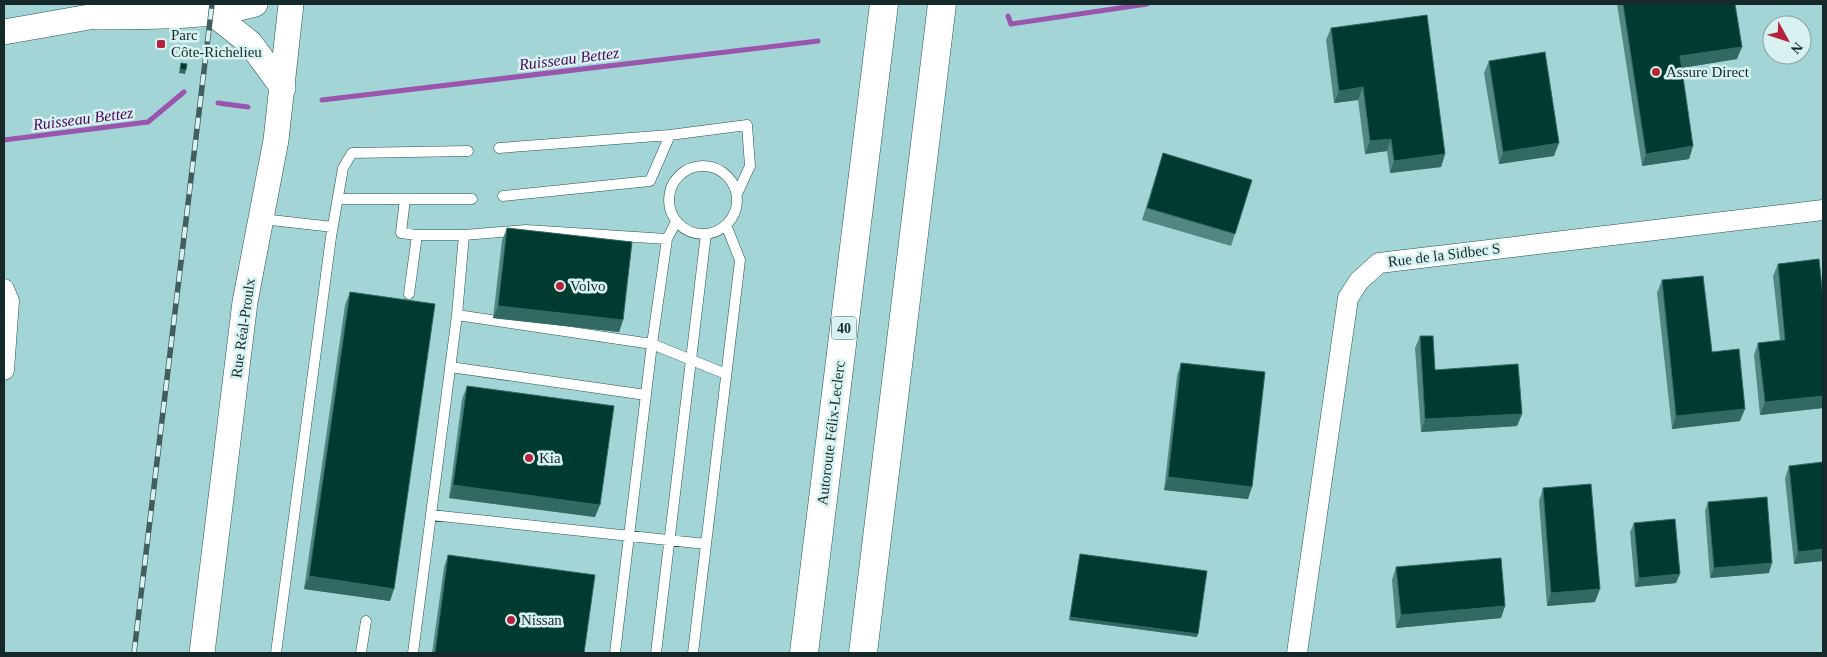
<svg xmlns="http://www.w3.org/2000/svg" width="1827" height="657" font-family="Georgia,serif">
	<rect width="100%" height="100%" fill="#a4d5d6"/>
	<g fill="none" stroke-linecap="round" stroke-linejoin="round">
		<!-- stream -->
		<path stroke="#9956ac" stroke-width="5" d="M 1008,16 L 1011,24 L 1147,4
			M 322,100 L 818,41
			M 218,103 L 248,107
			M 4,140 L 148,122 L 184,92"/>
		<!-- service casing -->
		<g stroke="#255456" stroke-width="11">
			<path id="service" d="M 499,148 L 670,135 L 747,125 L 750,166 L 737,194
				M669 200a34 34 0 1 1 68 0a34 34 0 1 1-68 0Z
				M 503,196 L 650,181 L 670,135
				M 338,199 L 472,199
				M 405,199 L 401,233 L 417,235
				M 262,219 L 333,227
				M 464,235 L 457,315 L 652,344 L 667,239
				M 409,294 L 417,235 L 464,235 L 526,230 L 667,239 L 676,222
				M 450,367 L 646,395
				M 431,515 L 706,544
				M 276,653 L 331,237 L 343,168 L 352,153 L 468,151
				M 361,653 L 366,621
				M 413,653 L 457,315
				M 615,653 L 652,344 L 726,374
				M 656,653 L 706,234
				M 693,653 L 740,260 L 726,225"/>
		</g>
		<!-- minor casing -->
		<g stroke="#255456" stroke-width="21">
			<path id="minor" d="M 4,289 L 9,301 L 4,370
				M 1297,653 L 1348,298 L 1359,281 L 1379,263 L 1823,210"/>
		</g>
		<!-- tertiary casing -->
		<g stroke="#255456" stroke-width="26">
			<path id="tertiary" d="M 212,13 L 250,43 L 283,88
				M 96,17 C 149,16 204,19 255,4
				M 4,32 L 112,13
				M 202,653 L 245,302 L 276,140 L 291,4"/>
		</g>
		<!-- motorway casing -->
		<g stroke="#255456" stroke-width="29">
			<path id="motorway" d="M 804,653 L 884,4
				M 863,653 L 942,4"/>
		</g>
		<!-- service -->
		<use href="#service" stroke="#fff" stroke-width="10"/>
		<!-- minor -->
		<use href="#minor" stroke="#fff" stroke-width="20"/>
		<!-- tertiary -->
		<use href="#tertiary" stroke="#fff" stroke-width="25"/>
		<!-- motorway -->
		<use href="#motorway" stroke="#fff" stroke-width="28"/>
		<!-- rail casing -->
		<g stroke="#415d5e" stroke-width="5.5">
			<path id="rail" d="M 134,653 L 212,4"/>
		</g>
		<!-- rail -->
		<use href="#rail" stroke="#d8f1f1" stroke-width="4" stroke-dasharray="11" stroke-linecap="butt"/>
	</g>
	<!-- wall -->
	<path fill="#528884" d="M 1617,4 L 1735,4 L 1737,59 L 1681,68 L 1693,146 L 1689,159 L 1642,166 Z
		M 1331,28 L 1445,154 L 1441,167 L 1390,173 L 1387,151 L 1365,154 L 1358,100 L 1334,103 L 1326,40 Z
		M 1489,61 L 1554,156 L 1499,164 L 1484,73 Z
		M 1163,153 L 1235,234 L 1231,246 L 1142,220 Z
		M 507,228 L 623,320 L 619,332 L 493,318 L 502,240 Z
		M 1778,264 L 1823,298 L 1823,408 L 1760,415 L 1754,355 L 1758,343 L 1780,340 L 1773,276 Z
		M 1662,280 L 1712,352 L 1740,421 L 1672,429 L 1657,293 Z
		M 350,292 L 390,601 L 304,589 L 345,305 Z
		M 1420,336 L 1435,370 L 1522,414 L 1517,426 L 1421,432 L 1415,348 Z
		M 1181,363 L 1248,499 L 1164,490 L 1177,376 Z
		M 467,386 L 595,517 L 449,498 L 462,399 Z
		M 1789,466 L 1823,561 L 1794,564 L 1785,478 Z
		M 1543,488 L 1595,602 L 1547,606 L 1539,501 Z
		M 1708,502 L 1769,573 L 1710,578 L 1705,511 Z
		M 1634,523 L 1676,583 L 1635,587 L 1630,532 Z
		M 1080,554 L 1197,637 L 1069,620 L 1079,557 Z
		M 448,555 L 584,653 L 432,653 L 444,567 Z
		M 1396,567 L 1505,606 L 1501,618 L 1396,628 L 1392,580 Z"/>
	<!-- shaded-wall -->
	<path fill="#316963" d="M 1742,47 L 1737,59 L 1675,69 L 1680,56 Z
		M 180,69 L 186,70 L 185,74 L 179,73 Z
		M 1363,87 L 1358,100 L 1334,103 L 1339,91 Z
		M 1391,139 L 1387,151 L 1365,154 L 1370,141 Z
		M 1559,143 L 1554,156 L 1499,164 L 1503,152 Z
		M 1693,146 L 1689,159 L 1642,166 L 1646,154 Z
		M 1445,154 L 1441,167 L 1390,173 L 1394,161 Z
		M 498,306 L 623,320 L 619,332 L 493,318 Z
		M 1823,396 L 1823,408 L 1760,415 L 1765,402 Z
		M 1745,409 L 1740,421 L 1672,429 L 1676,416 Z
		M 1522,414 L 1517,426 L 1421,432 L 1425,419 Z
		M 1168,477 L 1252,487 L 1248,499 L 1164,490 Z
		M 453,485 L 600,505 L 595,517 L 449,498 Z
		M 1823,549 L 1823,561 L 1794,564 L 1798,552 Z
		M 1772,563 L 1769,573 L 1710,578 L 1714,568 Z
		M 1680,574 L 1676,583 L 1635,587 L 1639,578 Z
		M 309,576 L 394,589 L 390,601 L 304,589 Z
		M 1600,589 L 1595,602 L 1547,606 L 1551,593 Z
		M 1505,606 L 1501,618 L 1396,628 L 1401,615 Z
		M 1070,617 L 1198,634 L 1197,637 L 1069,620 Z"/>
	<!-- building -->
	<path fill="#003b32" stroke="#316963" d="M 1623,4 L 1735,4 L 1742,47 L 1680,56 L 1693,146 L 1646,154 Z
		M 1427,15 L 1445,154 L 1394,161 L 1391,139 L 1370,141 L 1363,87 L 1339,91 L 1331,28 Z
		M 1545,52 L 1559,143 L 1503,152 L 1489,61 Z
		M 181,63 L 187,64 L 186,70 L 180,69 Z
		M 1163,153 L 1252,180 L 1235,234 L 1147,208 Z
		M 507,228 L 632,242 L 623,320 L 498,306 Z
		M 1819,259 L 1823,298 L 1823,396 L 1765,402 L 1758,343 L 1785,340 L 1778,264 Z
		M 1703,276 L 1712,352 L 1739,349 L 1745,409 L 1676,416 L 1662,280 Z
		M 350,292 L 435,304 L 394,589 L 309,576 Z
		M 1420,336 L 1433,336 L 1435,370 L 1518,364 L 1522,414 L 1425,419 Z
		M 1181,363 L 1265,372 L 1252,487 L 1168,477 Z
		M 467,386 L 614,406 L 600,505 L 453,485 Z
		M 1823,462 L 1823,549 L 1798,552 L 1789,466 Z
		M 1591,484 L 1600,589 L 1551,593 L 1543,488 Z
		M 1767,497 L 1772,563 L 1714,568 L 1708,502 Z
		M 1675,519 L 1680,574 L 1639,578 L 1634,523 Z
		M 1080,554 L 1207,571 L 1198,634 L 1070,617 Z
		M 448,555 L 595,575 L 584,653 L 435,653 Z
		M 1501,558 L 1505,606 L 1401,615 L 1396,567 Z"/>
	<!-- markers -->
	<g fill="#b5233b" stroke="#d8f1f1" stroke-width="2">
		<rect x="156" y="39" width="10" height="10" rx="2.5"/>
		<circle cx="1656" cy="72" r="5"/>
		<circle cx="560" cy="286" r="5"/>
		<circle cx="529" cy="458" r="5"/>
		<circle cx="511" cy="620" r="5"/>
	</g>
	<g text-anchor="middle" stroke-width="5" stroke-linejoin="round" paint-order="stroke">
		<!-- shield labels -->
		<rect fill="#d8f1f1" stroke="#506566" stroke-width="1" x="831.5" y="316.5" width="25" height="23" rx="4"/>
		<g font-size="14" font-weight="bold" fill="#16292a">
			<text x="844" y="333">40</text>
		</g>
		<!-- poi labels -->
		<g font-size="15" fill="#16292a" stroke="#d8f1f1" text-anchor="start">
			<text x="171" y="40">Parc<tspan x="171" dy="17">Côte-Richelieu</tspan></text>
			<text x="1666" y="77">Assure Direct</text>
			<text x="570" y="291">Volvo</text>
			<text x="539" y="463">Kia</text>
			<text x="521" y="625">Nissan</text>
		</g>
		<!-- street labels -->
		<g font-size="15" fill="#16292a" stroke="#d8f1f1">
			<text transform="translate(1444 255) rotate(-7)" y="5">Rue de la Sidbec S</text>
			<text transform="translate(243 328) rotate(-82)" y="5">Rue Réal-Proulx</text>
			<text transform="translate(831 433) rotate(-83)" y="5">Autoroute Félix-Leclerc</text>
		</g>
		<!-- water labels -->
		<g font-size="16" font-style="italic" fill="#4b065b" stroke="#d8f1f1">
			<text transform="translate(569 58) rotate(-7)" y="6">Ruisseau Bettez</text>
			<text transform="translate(83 118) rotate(-7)" y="6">Ruisseau Bettez</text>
		</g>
	</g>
	<!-- border -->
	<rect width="1827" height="657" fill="none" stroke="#16292a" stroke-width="10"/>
	<!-- north arrow -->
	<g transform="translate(1787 40) rotate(130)"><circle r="24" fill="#d8f1f1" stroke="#8aa1a1"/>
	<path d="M0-4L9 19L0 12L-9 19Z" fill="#b5233b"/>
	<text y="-8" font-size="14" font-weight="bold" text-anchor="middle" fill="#16292a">N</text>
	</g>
</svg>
